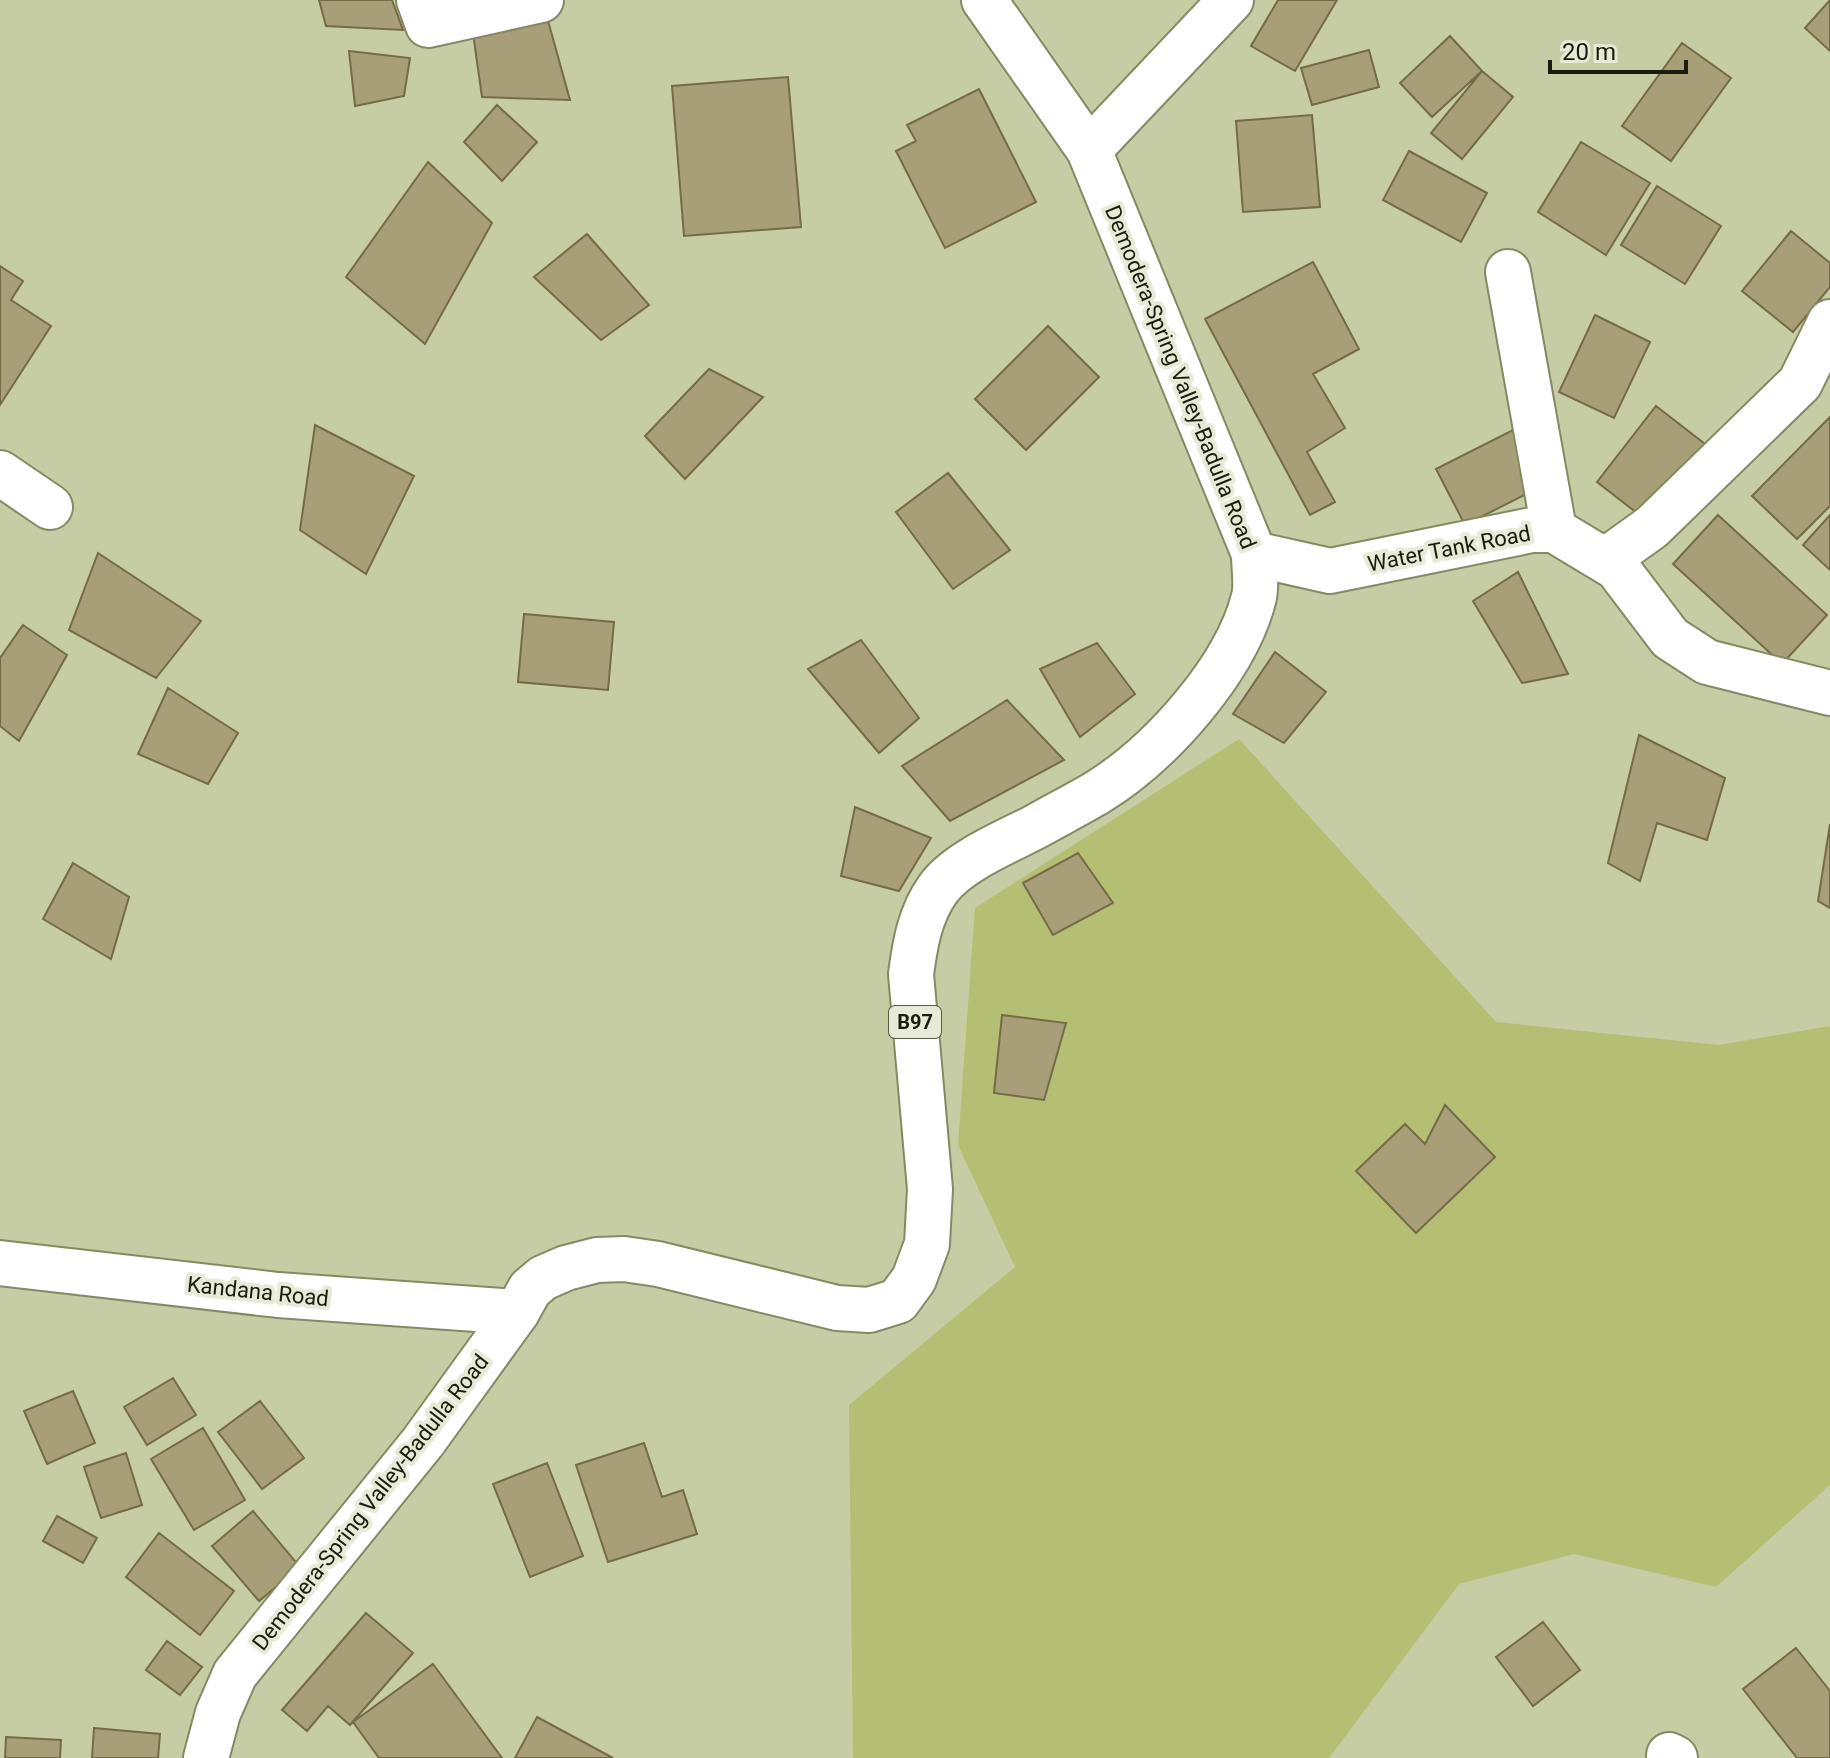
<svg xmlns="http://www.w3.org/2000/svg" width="1830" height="1758" font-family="Roboto,sans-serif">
	<rect width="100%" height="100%" fill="#c6cca3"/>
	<!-- green -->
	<path fill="#b5bf73" d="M 1239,739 L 1496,1022 L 1719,1045 L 1830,1026 L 1830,1485 L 1716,1587 L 1574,1554 L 1459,1584 L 1329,1758 L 853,1758 L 849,1405 L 1015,1267 L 958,1145 L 975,908 Z"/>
	<!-- building -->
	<path fill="#a89e77" stroke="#756b46" stroke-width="2" d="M 319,0 L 392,0 L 403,30 L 326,26 Z
		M 1278,0 L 1337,0 L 1295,71 L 1251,46 Z
		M 1830,0 L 1830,51 L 1805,28 Z
		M 547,17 L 570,100 L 482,97 L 472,26 Z
		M 1450,36 L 1482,71 L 1432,117 L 1400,83 Z
		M 1682,43 L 1731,78 L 1671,161 L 1622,126 Z
		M 1369,50 L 1379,87 L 1312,105 L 1301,68 Z
		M 349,51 L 410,58 L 404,96 L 355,106 Z
		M 1482,71 L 1513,97 L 1462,159 L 1431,133 Z
		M 788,77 L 801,227 L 684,236 L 672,86 Z
		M 979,89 L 1036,202 L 945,248 L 896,151 L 916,141 L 907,125 Z
		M 497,105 L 537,142 L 502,181 L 464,142 Z
		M 1312,115 L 1320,207 L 1243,212 L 1236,121 Z
		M 1581,142 L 1650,183 L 1606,255 L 1538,212 Z
		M 1409,151 L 1487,193 L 1461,242 L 1383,200 Z
		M 428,162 L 492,223 L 425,344 L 346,277 Z
		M 1657,186 L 1721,226 L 1685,284 L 1621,245 Z
		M 1791,231 L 1830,263 L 1830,287 L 1793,332 L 1742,291 Z
		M 587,234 L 649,305 L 601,340 L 534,277 Z
		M 1313,262 L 1359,349 L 1313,374 L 1345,428 L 1307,452 L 1335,502 L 1310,515 L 1205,319 Z
		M 0,266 L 23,281 L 11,300 L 51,326 L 0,405 Z
		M 1595,315 L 1650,342 L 1614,418 L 1559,392 Z
		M 1048,326 L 1099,377 L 1026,450 L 975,399 Z
		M 709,369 L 763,397 L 685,479 L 645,436 Z
		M 1656,406 L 1705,444 L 1646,520 L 1597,482 Z
		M 1830,417 L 1830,506 L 1797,539 L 1752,496 Z
		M 315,425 L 414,476 L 366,574 L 300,530 Z
		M 1513,430 L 1542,486 L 1465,525 L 1436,469 Z
		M 948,473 L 1010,550 L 953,589 L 896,512 Z
		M 1718,515 L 1827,615 L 1782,664 L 1673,564 Z
		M 1830,515 L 1830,570 L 1803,545 Z
		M 98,553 L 201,621 L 156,678 L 69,630 Z
		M 1518,572 L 1568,674 L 1522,683 L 1473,601 Z
		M 524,614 L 614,622 L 608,690 L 518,682 Z
		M 23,625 L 67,655 L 19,741 L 0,726 L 0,658 Z
		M 861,640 L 919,718 L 879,753 L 808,669 Z
		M 1097,643 L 1135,694 L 1080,737 L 1040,669 Z
		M 1275,652 L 1326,692 L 1284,743 L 1233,714 Z
		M 168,688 L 238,733 L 208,784 L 138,754 Z
		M 1007,700 L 1064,760 L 950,821 L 902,766 Z
		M 1639,735 L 1725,778 L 1707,840 L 1657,823 L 1640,881 L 1608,863 Z
		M 855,807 L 931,838 L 899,891 L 841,876 Z
		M 1830,824 L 1830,908 L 1818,901 Z
		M 1078,853 L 1113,903 L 1053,935 L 1023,883 Z
		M 73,863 L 129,897 L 111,959 L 43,919 Z
		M 1002,1015 L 1066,1023 L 1044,1100 L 994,1093 Z
		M 1445,1105 L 1495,1157 L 1416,1233 L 1356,1171 L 1405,1124 L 1425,1144 Z
		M 173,1378 L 196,1415 L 147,1445 L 124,1407 Z
		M 73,1391 L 95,1443 L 47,1464 L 24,1411 Z
		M 260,1401 L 304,1458 L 262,1489 L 218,1432 Z
		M 203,1428 L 245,1500 L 194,1530 L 151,1459 Z
		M 644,1443 L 662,1497 L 683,1490 L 697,1534 L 608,1562 L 576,1465 Z
		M 126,1453 L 142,1505 L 101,1518 L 84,1467 Z
		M 547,1463 L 583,1556 L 530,1577 L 493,1484 Z
		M 253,1511 L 300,1567 L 259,1601 L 212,1546 Z
		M 57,1516 L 97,1538 L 83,1563 L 43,1541 Z
		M 159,1533 L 234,1591 L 200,1635 L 126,1577 Z
		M 366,1613 L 413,1653 L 350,1725 L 328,1706 L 307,1731 L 282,1710 Z
		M 1543,1622 L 1580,1670 L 1533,1706 L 1496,1657 Z
		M 167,1641 L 202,1667 L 180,1695 L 146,1670 Z
		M 1796,1648 L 1830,1691 L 1830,1758 L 1797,1758 L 1743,1689 Z
		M 433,1664 L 502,1758 L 379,1758 L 353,1722 Z
		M 537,1717 L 613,1758 L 515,1758 Z
		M 94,1728 L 160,1734 L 158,1758 L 92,1758 Z
		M 6,1737 L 61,1740 L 60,1758 L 5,1758 Z"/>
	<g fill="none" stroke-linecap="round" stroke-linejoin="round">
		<!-- minor casing -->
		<g stroke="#858a64" stroke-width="48">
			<path id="minor" d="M 419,0 L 428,25 L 541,0
				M 1089,150 L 1231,0
				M 1508,272 L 1554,530
				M 0,473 L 50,507
				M 1254,554 L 1330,571 L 1532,530 L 1554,530 L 1617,568 L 1670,638 L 1707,662 L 1830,693
				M 1606,560 L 1652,527 L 1800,383 L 1830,322
				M 0,1263 L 278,1295 L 517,1312
				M 1669,1755 L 1675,1758"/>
		</g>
		<!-- major casing -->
		<g stroke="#858a64" stroke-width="48">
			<path id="major" d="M 206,1758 L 218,1713 L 235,1674 L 423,1442 L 517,1312 L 530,1289 L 543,1278 L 566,1268 L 597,1260 L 624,1259 L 658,1264 L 837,1308 L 869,1310 L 898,1301 L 914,1279 L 927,1244 L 930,1189 L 911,974 C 915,944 920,914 938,889 C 957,862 1006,842 1035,827 C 1056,815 1078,804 1098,792 C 1161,753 1236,669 1254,597 C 1257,584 1254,568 1254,554 L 1089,150 L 984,0"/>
		</g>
		<!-- minor -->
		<use href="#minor" stroke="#fff" stroke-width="44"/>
		<!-- major -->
		<use href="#major" stroke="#fff" stroke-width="44"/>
	</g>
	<g text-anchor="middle" stroke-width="8" stroke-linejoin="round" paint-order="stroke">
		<!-- shield labels -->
		<rect fill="#e7ead6" stroke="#585a49" stroke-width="2" x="889" y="1006" width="52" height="32" rx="6"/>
		<g font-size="20" font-weight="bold" fill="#1a1c0d">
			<text x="915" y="1029">B97</text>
		</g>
		<!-- street labels -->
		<g font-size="22" fill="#1a1c0d" stroke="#e7ead6">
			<text transform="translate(1181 377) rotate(68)" y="8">Demodera-Spring Valley-Badulla Road</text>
			<text transform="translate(1449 548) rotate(-11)" y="8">Water Tank Road</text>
			<text transform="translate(258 1291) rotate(6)" y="8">Kandana Road</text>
			<text transform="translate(370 1502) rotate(-52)" y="8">Demodera-Spring Valley-Badulla Road</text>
		</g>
	</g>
	<!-- scale -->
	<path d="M1550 60v12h136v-12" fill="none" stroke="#1a1c0d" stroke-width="4"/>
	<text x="1562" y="60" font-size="24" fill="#1a1c0d" stroke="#e7ead6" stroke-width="6" paint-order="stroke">20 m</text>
</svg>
